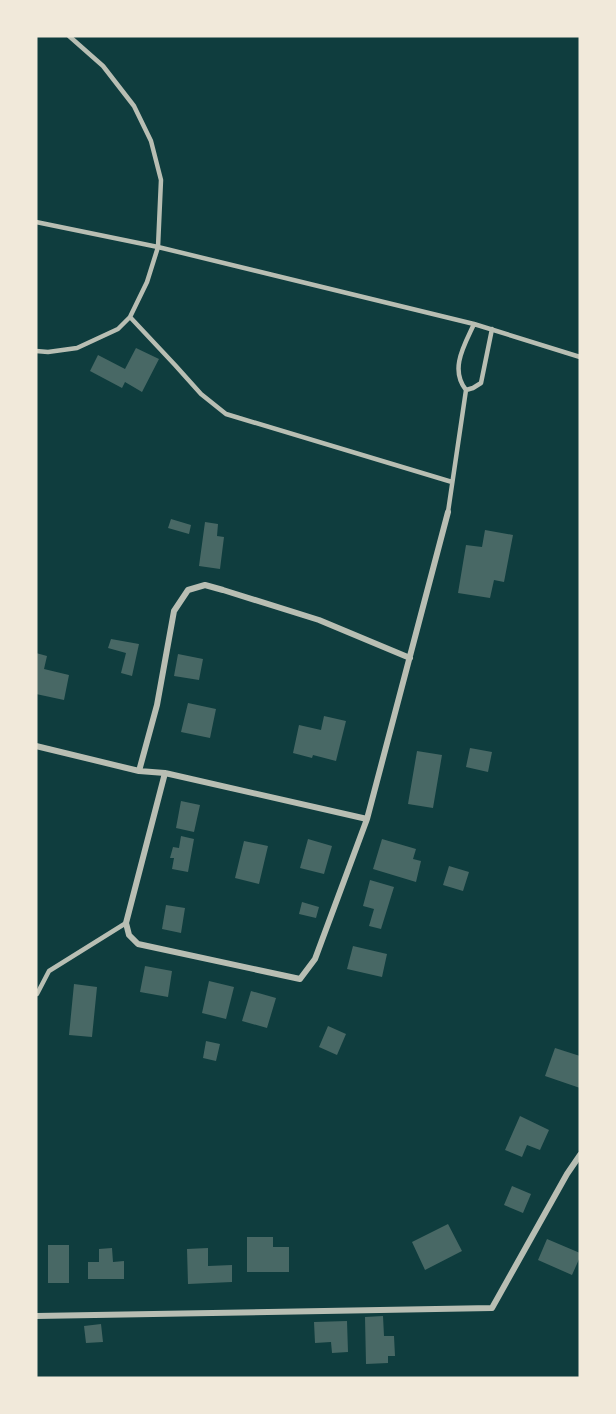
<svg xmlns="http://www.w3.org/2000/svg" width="616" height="1414" font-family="Helvetica,sans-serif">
	<rect width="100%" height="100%" fill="#0f3d3e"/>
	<!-- building -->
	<path fill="#486865" d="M 136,348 L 159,359 L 142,392 L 125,382 L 122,388 L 90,371 L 98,355 L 125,369 Z
		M 171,519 L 191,525 L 189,534 L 168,528 Z
		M 205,522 L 218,524 L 217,536 L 224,537 L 220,569 L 199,566 Z
		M 485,530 L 513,535 L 504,582 L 494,580 L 490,598 L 458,593 L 466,545 L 482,547 Z
		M 111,639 L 139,644 L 132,676 L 121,673 L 126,653 L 108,648 Z
		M 36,653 L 47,656 L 44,669 L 69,675 L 64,700 L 36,694 Z
		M 178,654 L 203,659 L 199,680 L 174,676 Z
		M 188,703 L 216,709 L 210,738 L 181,732 Z
		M 324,716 L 346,721 L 336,761 L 313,755 L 312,758 L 293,753 L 299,725 L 321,730 Z
		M 470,748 L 492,752 L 488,772 L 466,767 Z
		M 417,751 L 442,755 L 433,808 L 408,804 Z
		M 181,801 L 200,805 L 194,832 L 176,828 Z
		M 181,836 L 194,839 L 188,872 L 172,869 L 174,858 L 170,858 L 173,847 L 179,848 Z
		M 308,839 L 332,846 L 324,874 L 300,868 Z
		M 382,839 L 416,849 L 413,859 L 421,861 L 416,882 L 373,869 Z
		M 244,841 L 268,846 L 259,884 L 235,878 Z
		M 449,866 L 469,872 L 463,891 L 443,885 Z
		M 370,880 L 394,887 L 381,929 L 369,926 L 374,909 L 363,906 Z
		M 302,902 L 319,907 L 316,918 L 299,914 Z
		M 166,905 L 185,908 L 181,933 L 162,929 Z
		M 353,946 L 387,954 L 382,977 L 347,969 Z
		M 145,966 L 172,971 L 168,997 L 140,992 Z
		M 209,981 L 234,987 L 226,1019 L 202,1013 Z
		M 74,984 L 97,987 L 92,1037 L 69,1035 Z
		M 251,991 L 276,998 L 267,1028 L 242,1021 Z
		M 328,1026 L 346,1034 L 337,1055 L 319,1047 Z
		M 206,1041 L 220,1044 L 216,1061 L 203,1058 Z
		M 555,1048 L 580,1056 L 580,1088 L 545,1076 Z
		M 520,1116 L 549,1130 L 540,1150 L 527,1145 L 522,1157 L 505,1150 Z
		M 512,1186 L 531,1194 L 523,1213 L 504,1205 Z
		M 448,1224 L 462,1251 L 425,1270 L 412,1242 Z
		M 247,1237 L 273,1237 L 273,1247 L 289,1247 L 289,1272 L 247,1272 Z
		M 547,1239 L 580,1253 L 580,1257 L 572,1275 L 538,1260 Z
		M 48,1245 L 69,1245 L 69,1283 L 48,1283 Z
		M 112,1248 L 113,1262 L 124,1261 L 124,1279 L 88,1279 L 88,1262 L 99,1262 L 99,1249 Z
		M 208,1248 L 208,1266 L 232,1265 L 232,1282 L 188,1284 L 187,1249 Z
		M 383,1316 L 384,1336 L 394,1336 L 395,1356 L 388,1356 L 388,1363 L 366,1364 L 365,1317 Z
		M 347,1321 L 348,1352 L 332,1353 L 331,1342 L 315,1343 L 314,1322 Z
		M 101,1324 L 103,1342 L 86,1343 L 84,1326 Z"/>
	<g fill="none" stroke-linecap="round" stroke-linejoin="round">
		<!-- service -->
		<path stroke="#b8beb3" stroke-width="4.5" d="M 36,222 L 158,247 L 474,324 L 580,357
			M 130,317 L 175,365 L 201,394 L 226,414 L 452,482
			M 474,324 C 465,344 449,369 466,390 L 473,388 L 481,383 L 492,329
			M 36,351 L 48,352 L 77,348 L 118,329 L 130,317 L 147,282 L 158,247 L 161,180 L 151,141 L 134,106 L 103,66 L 69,36
			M 448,512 L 466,390
			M 37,994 L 49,971 L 126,923"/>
		<!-- minor -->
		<path stroke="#b8beb3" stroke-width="6" d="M 36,746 L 139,771 L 165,773 L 367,819
			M 139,771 L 157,705 L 174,611 L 188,590 L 205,585 L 223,590 L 319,620 L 410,658
			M 165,773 L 126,923 L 129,935 L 138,944 L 300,979 L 315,959 L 367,819 L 448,512
			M 36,1316 L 492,1308 L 567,1174 L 580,1155"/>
	</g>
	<!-- border -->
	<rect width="616" height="1414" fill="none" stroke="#f1e9da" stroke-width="75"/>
</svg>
